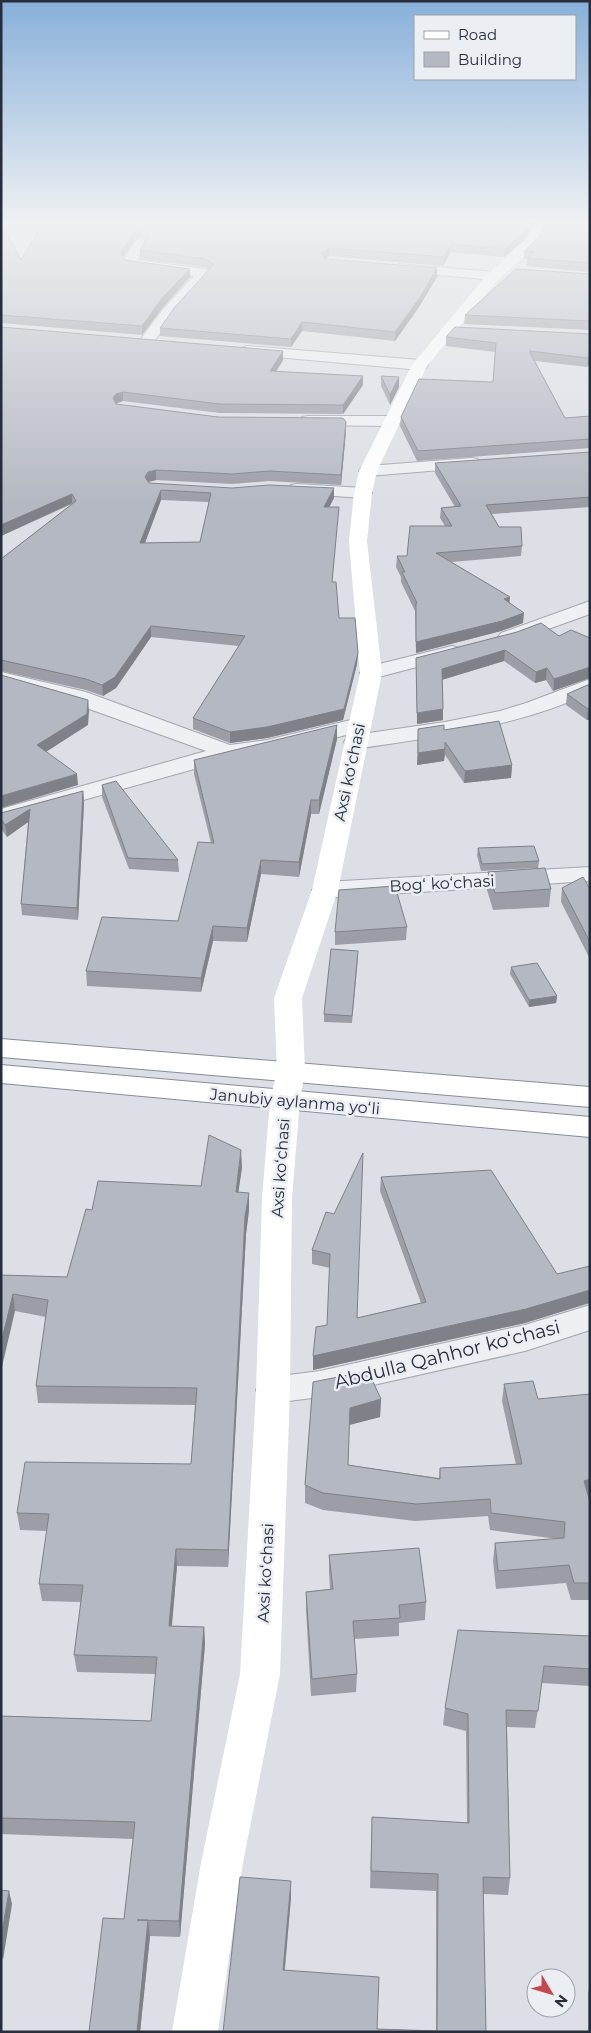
<svg xmlns="http://www.w3.org/2000/svg" width="591" height="2033" font-family="Montserrat,sans-serif">
	<rect width="100%" height="100%" fill="#dcdfe5"/>
	<!-- green -->
	<path fill="#c1cfbe" d="M 1,220 L 51,220 L 49,234 L 1,238 Z"/>
	<g fill="none" stroke-linecap="round" stroke-linejoin="round">
		<!-- street casing -->
		<g stroke="#a2a6af" stroke-width="2">
			<path id="street" d="M 141,239 L 148,243 L 137,260 L 205,269 L 212,273 L 174,314 L 153,343 L 143,343 L 140,340 L 164,308 L 194,276 L 127,267 L 123,261 L 136,240 Z
				M 399,264 L 495,272 L 502,276 L 495,280 L 394,271 L 392,268 Z
				M 247,346 L 420,360 L 426,362 L 428,365 L 426,368 L 420,370 L 242,354 L 239,351 L 242,348 Z
				M 308,416 L 392,416 L 398,417 L 400,421 L 398,425 L 392,426 L 302,425 L 300,421 L 302,417 Z
				M 472,458 L 478,459 L 481,463 L 478,467 L 368,476 L 362,475 L 359,471 L 362,467 L 368,466 Z
				M 297,484 L 363,488 L 369,489 L 372,493 L 369,497 L 363,498 L 291,493 L 288,489 L 291,485 Z
				M 590,601 L 590,614 L 515,641 L 508,643 L 501,641 L 498,637 L 501,633 Z
				M 452,646 L 459,648 L 462,652 L 459,656 L 371,679 L 363,678 L 360,673 L 363,668 Z
				M 1,672 L 86,692 L 230,745 L 267,740 L 359,718 L 367,720 L 370,725 L 367,730 L 267,754 L 230,759 L 1,823 L 1,809 L 206,751 L 70,702 L 1,684 Z
				M 590,679 L 590,693 C 516,727 435,737 355,749 L 347,747 L 344,742 L 347,737 L 355,735 L 445,722 L 500,711 L 526,703 Z
				M 590,867 L 590,881 L 325,898 L 316,895 L 312,890 L 316,885 L 325,882 Z
				M 590,1305 L 590,1330 L 525,1351 L 320,1397 L 273,1403 L 261,1400 L 256,1390 L 261,1380 L 273,1377 L 320,1371 L 525,1325 Z"/>
		</g>
		<!-- highway casing -->
		<g stroke="#858c9b" stroke-width="2">
			<path id="highway" d="M 1,1039 L 590,1087 L 590,1107 L 1,1057 Z
				M 1,1065 L 590,1117 L 590,1137 L 1,1083 Z"/>
		</g>
		<!-- street -->
		<use href="#street" fill="#eff0f4" fill-rule="evenodd"/>
		<!-- secondary -->
		<path fill="#fff" fill-rule="evenodd" d="M 538,220 L 551,220 L 535,246 L 495,283 L 427,366 L 377,471 L 372,493 L 367,541 L 382,673 L 338,890 L 302,998 L 305,1071 L 300,1100 L 292,1198 L 290,1390 L 280,1674 L 243,1863 L 218,2032 L 172,2032 L 201,1863 L 240,1674 L 256,1390 L 262,1198 L 270,1100 L 277,1071 L 274,998 L 312,890 L 360,673 L 349,541 L 354,493 L 359,471 L 412,365 L 485,277 L 525,241 Z"/>
		<!-- highway -->
		<use href="#highway" fill="#fff" fill-rule="evenodd"/>
	</g>
	<!-- wall -->
	<path fill="#9b9ea7" fill-rule="evenodd" d="M 45,220 L 536,220 L 524,240 L 504,257 L 451,252 L 443,266 L 329,256 L 326,259 L 437,277 L 419,307 L 395,341 L 302,331 L 291,347 L 160,336 L 160,328 L 209,270 L 205,267 L 140,259 L 140,250 L 146,240 L 142,237 L 136,238 L 123,257 L 125,260 L 190,269 L 190,277 L 163,307 L 142,335 L 1,323 L 1,228 L 21,260 Z
		M 590,220 L 590,272 L 527,266 L 527,259 L 524,259 L 524,251 L 537,239 Z
		M 590,274 L 590,330 L 464,324 L 465,315 Z
		M 1,327 L 283,351 L 283,360 L 276,372 L 363,376 L 363,385 L 343,414 L 219,413 L 123,401 L 116,404 L 218,417 L 346,422 L 346,431 L 341,485 L 269,481 L 232,484 L 156,480 L 148,482 L 149,483 L 334,498 L 329,507 L 338,517 L 332,582 L 339,618 L 358,653 L 357,664 L 343,720 L 267,738 L 230,743 L 193,729 L 193,718 L 239,646 L 151,637 L 116,688 L 103,696 L 86,690 L 1,671 L 1,559 L 72,504 L 1,536 ZM 161,500 L 209,502 L 200,542 L 145,543 Z
		M 590,334 L 590,363 L 587,367 L 535,361 L 565,418 L 590,416 L 590,448 L 417,461 L 400,426 L 401,417 L 493,382 L 495,352 L 446,346 L 446,337 Z
		M 381,376 L 399,387 L 390,405 L 381,386 Z
		M 590,452 L 590,507 L 492,514 L 499,527 L 522,546 L 521,556 L 451,562 L 510,597 L 509,602 L 523,623 L 501,631 L 416,653 L 415,611 L 401,582 L 401,577 L 396,567 L 397,556 L 407,556 L 445,526 L 440,518 L 441,508 L 455,507 L 435,473 L 435,463 Z
		M 559,636 L 553,691 L 546,680 L 535,683 L 504,661 L 442,680 L 443,709 L 443,720 L 417,724 L 416,658 Z
		M 590,684 L 590,720 L 587,720 L 566,705 L 567,694 Z
		M 418,729 L 444,730 L 512,765 L 511,778 L 464,783 L 445,755 L 444,761 L 417,765 Z
		M 337,739 L 319,814 L 311,814 L 299,877 L 261,874 L 247,942 L 213,941 L 201,992 L 87,986 L 86,971 L 178,921 L 211,843 L 194,774 L 194,760 Z
		M 102,785 L 178,860 L 179,872 L 129,869 L 102,797 Z
		M 83,791 L 84,803 L 78,920 L 22,915 L 21,904 L 28,822 L 7,837 L 1,829 L 1,813 Z
		M 478,848 L 539,861 L 538,868 L 481,871 L 477,855 Z
		M 488,872 L 551,889 L 549,907 L 493,910 L 487,890 Z
		M 562,888 L 590,889 L 590,959 L 561,902 Z
		M 407,927 L 406,940 L 335,945 L 335,932 Z
		M 358,958 L 352,1023 L 324,1022 L 324,1014 Z
		M 511,967 L 557,996 L 556,1003 L 529,1007 L 510,974 Z
		M 242,1167 L 238,1193 L 249,1210 L 246,1234 L 228,1567 L 177,1566 L 172,1626 L 204,1627 L 205,1644 L 180,1937 L 150,1936 L 140,2032 L 89,2032 L 124,1919 L 133,1839 L 1,1834 L 1,1716 L 151,1721 L 156,1674 L 77,1672 L 74,1655 L 81,1602 L 42,1601 L 39,1584 L 47,1531 L 20,1530 L 17,1513 L 191,1464 L 195,1405 L 38,1403 L 36,1386 L 46,1317 L 15,1311 L 1,1275 L 67,1277 L 92,1210 L 201,1186 Z
		M 381,1177 L 557,1274 L 590,1266 L 590,1303 L 525,1323 L 313,1370 L 327,1325 L 330,1268 L 312,1264 L 312,1250 L 334,1214 L 357,1318 L 421,1303 L 380,1191 Z
		M 313,1382 L 381,1399 L 380,1417 L 349,1425 L 348,1465 L 439,1478 L 440,1468 L 516,1465 L 502,1401 L 504,1384 L 538,1399 L 588,1496 L 590,1502 L 590,1600 L 571,1600 L 566,1583 L 496,1589 L 493,1561 L 495,1543 L 558,1539 L 490,1530 L 488,1516 L 415,1521 L 323,1510 L 305,1503 L 305,1485 Z
		M 329,1555 L 426,1602 L 425,1620 L 399,1623 L 399,1636 L 354,1639 L 357,1674 L 356,1692 L 311,1696 L 306,1610 L 306,1592 L 330,1589 L 329,1572 Z
		M 590,1636 L 590,1686 L 542,1683 L 535,1728 L 507,1727 L 510,1878 L 508,1895 L 483,1894 L 486,2032 L 223,2032 L 291,1881 L 291,1897 L 285,1970 L 377,2029 L 436,2031 L 436,1891 L 370,1888 L 372,1817 L 467,1823 L 466,1731 L 443,1725 L 445,1708 Z
		M 590,1985 L 590,2032 L 588,2032 L 588,1993 Z"/>
	<!-- shaded-wall -->
	<path fill="#7e8188" d="M 532,220 L 536,220 L 524,240 L 504,257 L 505,249 Z
		M 142,229 L 142,237 L 136,238 L 121,260 L 121,252 L 135,230 Z
		M 451,244 L 451,252 L 443,266 L 444,257 Z
		M 329,248 L 329,256 L 321,262 L 321,253 Z
		M 437,268 L 437,277 L 419,307 L 395,341 L 395,332 Z
		M 190,269 L 190,277 L 163,307 L 142,335 L 142,326 L 162,298 Z
		M 302,322 L 302,331 L 291,347 L 291,339 Z
		M 283,351 L 283,360 L 270,381 L 270,371 Z
		M 590,355 L 590,363 L 587,367 L 588,358 Z
		M 363,376 L 363,385 L 343,414 L 343,405 Z
		M 399,377 L 399,387 L 390,405 L 390,395 Z
		M 123,392 L 123,401 L 116,403 L 113,407 L 113,398 L 116,394 Z
		M 346,422 L 346,431 L 341,485 L 341,475 Z
		M 156,470 L 156,480 L 148,482 L 145,477 L 148,472 Z
		M 334,488 L 334,498 L 324,517 L 324,507 Z
		M 161,490 L 161,500 L 141,553 L 140,543 Z
		M 72,494 L 72,503 L 1,536 L 1,525 Z
		M 510,597 L 509,608 L 504,599 Z
		M 524,613 L 523,623 L 501,631 L 416,653 L 416,642 Z
		M 151,626 L 151,637 L 116,688 L 103,696 L 102,685 Z
		M 505,650 L 504,661 L 441,680 L 442,669 Z
		M 358,653 L 357,664 L 343,720 L 267,738 L 230,743 L 230,732 Z
		M 590,667 L 590,678 L 553,691 L 554,679 Z
		M 547,668 L 546,680 L 535,683 L 536,672 Z
		M 88,700 L 89,711 L 88,725 L 38,757 L 37,745 Z
		M 590,708 L 590,720 L 587,720 L 588,709 Z
		M 443,709 L 443,720 L 417,724 L 417,713 Z
		M 337,725 L 337,739 L 319,814 L 319,800 Z
		M 445,749 L 444,761 L 417,765 L 418,753 Z
		M 512,765 L 511,778 L 464,783 L 465,771 Z
		M 77,774 L 78,785 L 1,808 L 1,796 Z
		M 83,791 L 84,803 L 78,920 L 77,908 Z
		M 311,800 L 311,814 L 299,877 L 299,862 Z
		M 30,809 L 31,820 L 7,837 L 5,825 Z
		M 261,860 L 261,874 L 247,942 L 247,928 Z
		M 213,926 L 213,941 L 201,992 L 201,978 Z
		M 557,996 L 556,1003 L 529,1007 L 529,1000 Z
		M 241,1150 L 242,1167 L 236,1209 L 236,1192 Z
		M 249,1193 L 249,1210 L 246,1234 L 228,1567 L 228,1550 L 245,1217 Z
		M 590,1290 L 589,1303 L 525,1323 L 313,1370 L 313,1356 Z
		M 13,1294 L 15,1311 L 1,1371 L 1,1343 Z
		M 381,1399 L 380,1417 L 349,1425 L 350,1408 Z
		M 590,1479 L 590,1496 L 581,1498 L 584,1481 Z
		M 176,1549 L 177,1566 L 170,1643 L 169,1626 Z
		M 204,1627 L 205,1644 L 180,1937 L 179,1921 Z
		M 291,1881 L 291,1897 L 283,1986 L 283,1970 Z
		M 9,1891 L 12,1904 L 3,1960 L 1,1954 L 1,1938 Z
		M 148,1920 L 150,1936 L 140,2032 L 137,2032 Z"/>
	<!-- building -->
	<path fill="#b4b8c2" stroke="#7e8188" fill-rule="evenodd" d="M 45,220 L 532,220 L 524,232 L 505,249 L 451,244 L 444,257 L 329,248 L 321,253 L 325,259 L 437,268 L 419,299 L 395,332 L 302,322 L 291,339 L 160,328 L 175,307 L 214,264 L 205,259 L 140,250 L 149,235 L 142,229 L 135,230 L 121,252 L 125,260 L 190,269 L 162,298 L 142,326 L 1,315 L 1,228 L 4,228 L 21,260 Z
		M 549,220 L 590,220 L 590,263 L 528,258 L 534,252 L 524,251 L 537,239 Z
		M 516,269 L 590,274 L 590,321 L 465,315 Z
		M 1,327 L 283,351 L 270,371 L 363,376 L 343,405 L 219,404 L 123,392 L 116,394 L 113,398 L 116,404 L 218,417 L 343,418 L 346,422 L 341,475 L 269,471 L 232,474 L 156,470 L 148,472 L 145,477 L 149,483 L 232,488 L 269,485 L 334,488 L 324,507 L 339,507 L 332,582 L 336,582 L 339,618 L 355,618 L 358,653 L 344,709 L 267,727 L 230,732 L 193,718 L 245,636 L 151,626 L 115,677 L 102,685 L 86,679 L 1,660 L 1,559 L 76,501 L 72,494 L 1,525 ZM 161,490 L 211,493 L 200,542 L 140,543 Z
		M 455,327 L 590,334 L 590,355 L 588,358 L 529,351 L 565,418 L 590,416 L 590,439 L 418,451 L 401,417 L 419,379 L 493,382 L 496,343 L 446,337 Z
		M 381,376 L 399,377 L 390,395 Z
		M 590,452 L 590,497 L 486,505 L 499,527 L 521,527 L 522,546 L 436,553 L 510,597 L 504,599 L 524,613 L 502,621 L 416,642 L 416,603 L 417,603 L 402,572 L 405,572 L 397,556 L 407,556 L 410,526 L 452,526 L 441,508 L 461,506 L 435,463 Z
		M 541,623 L 559,636 L 571,630 L 590,638 L 590,667 L 554,679 L 547,668 L 536,672 L 505,650 L 442,669 L 443,709 L 417,713 L 416,658 L 517,632 Z
		M 1,675 L 88,700 L 87,714 L 37,745 L 77,774 L 1,796 Z
		M 590,684 L 590,708 L 588,709 L 567,694 Z
		M 499,721 L 512,765 L 465,771 L 445,742 L 445,749 L 418,753 L 418,729 L 444,725 L 444,730 Z
		M 337,725 L 319,800 L 311,800 L 299,862 L 261,860 L 247,928 L 213,926 L 201,978 L 86,971 L 102,917 L 178,921 L 198,842 L 214,843 L 194,760 Z
		M 116,781 L 178,860 L 128,858 L 102,785 Z
		M 83,791 L 77,908 L 21,904 L 30,809 L 5,825 L 1,819 L 1,813 Z
		M 534,846 L 539,861 L 482,864 L 478,848 Z
		M 545,868 L 551,889 L 495,893 L 488,872 Z
		M 583,877 L 590,889 L 590,942 L 562,888 Z
		M 395,886 L 407,927 L 335,932 L 339,890 Z
		M 331,949 L 358,951 L 352,1016 L 324,1014 Z
		M 537,963 L 557,996 L 529,1000 L 511,967 Z
		M 209,1135 L 241,1150 L 236,1192 L 249,1193 L 245,1217 L 228,1550 L 176,1549 L 169,1626 L 204,1627 L 179,1921 L 137,1920 L 148,1920 L 137,2032 L 89,2032 L 103,1918 L 124,1919 L 135,1822 L 1,1818 L 1,1716 L 151,1721 L 157,1657 L 74,1655 L 83,1585 L 39,1584 L 49,1514 L 17,1513 L 25,1462 L 191,1464 L 197,1388 L 36,1386 L 48,1300 L 13,1294 L 1,1343 L 1,1275 L 67,1277 L 86,1209 L 92,1210 L 98,1181 L 201,1186 Z
		M 363,1153 L 357,1318 L 426,1302 L 381,1177 L 491,1170 L 557,1274 L 590,1266 L 590,1290 L 526,1309 L 313,1356 L 316,1327 L 327,1325 L 330,1254 L 312,1250 L 326,1212 L 334,1214 Z
		M 368,1371 L 381,1399 L 350,1408 L 348,1465 L 440,1479 L 440,1468 L 522,1464 L 504,1384 L 533,1381 L 538,1399 L 590,1394 L 590,1479 L 584,1481 L 590,1502 L 590,1583 L 574,1583 L 569,1565 L 498,1571 L 495,1543 L 564,1538 L 565,1522 L 491,1513 L 490,1499 L 416,1504 L 323,1493 L 305,1485 L 313,1382 Z
		M 419,1548 L 426,1602 L 399,1605 L 400,1618 L 353,1621 L 357,1674 L 312,1679 L 306,1592 L 333,1589 L 329,1555 Z
		M 458,1630 L 590,1636 L 590,1669 L 544,1666 L 538,1711 L 506,1710 L 510,1878 L 483,1877 L 486,2032 L 223,2032 L 240,1877 L 291,1881 L 283,1970 L 379,1977 L 377,2029 L 437,2031 L 438,1874 L 371,1871 L 372,1817 L 469,1823 L 468,1714 L 445,1708 Z
		M 1,1890 L 9,1891 L 1,1938 Z"/>
	<!-- sky -->
	<linearGradient id="sky" x2="0" y2="1"><stop stop-color="#88b0da"/><stop offset="0.44" stop-color="#eff1f3"/><stop offset="1" stop-color="#eff1f3" stop-opacity="0"/></linearGradient>
	<rect width="591" height="504" fill="url(#sky)"/>
	<g text-anchor="middle" stroke-width="5" stroke-linejoin="round" paint-order="stroke">
		<!-- street labels -->
		<g font-size="16" fill="#272d3b" stroke="#ebeef3">
			<text transform="translate(349 772) rotate(-78)" y="6">Axsi koʻchasi</text>
			<text transform="translate(442 883) rotate(-3)" y="6">Bogʻ koʻchasi</text>
			<text transform="translate(295 1101) rotate(5)" y="6">Janubiy aylanma yoʻli</text>
			<text transform="translate(280 1168) rotate(-86)" y="6">Axsi koʻchasi</text>
			<text transform="translate(265 1573) rotate(-87)" y="6">Axsi koʻchasi</text>
		</g>
		<!-- near-street labels -->
		<g font-size="19" fill="#272d3b" stroke="#ebeef3">
			<text transform="translate(447 1354) rotate(-14)" y="7">Abdulla Qahhor koʻchasi</text>
		</g>
	</g>
	<!-- border -->
	<rect width="591" height="2033" fill="none" stroke="#272d3b" stroke-width="5"/>
	<!-- legend -->
	<rect x="414" y="15" width="162" height="65" fill="#ebeef3" stroke="#9da1a9"/>
	<rect x="424" y="31" width="25" height="8" fill="#ffffff" stroke="#9da1a9"/>
	<text x="458" y="40" font-size="15" fill="#272d3b">Road</text>
	<rect x="424" y="52" width="25" height="15" fill="#b4b8c2" stroke="#9da1a9"/>
	<text x="458" y="65" font-size="15" fill="#272d3b">Building</text>
	<!-- north arrow -->
	<g transform="translate(551 1993) rotate(128)"><circle r="24" fill="#ebeef3" stroke="#9da1a9"/>
	<path d="M0-4L9 19L0 12L-9 19Z" fill="#c54750"/>
	<text y="-8" font-size="14" font-weight="bold" text-anchor="middle" fill="#272d3b">N</text>
	</g>
</svg>
